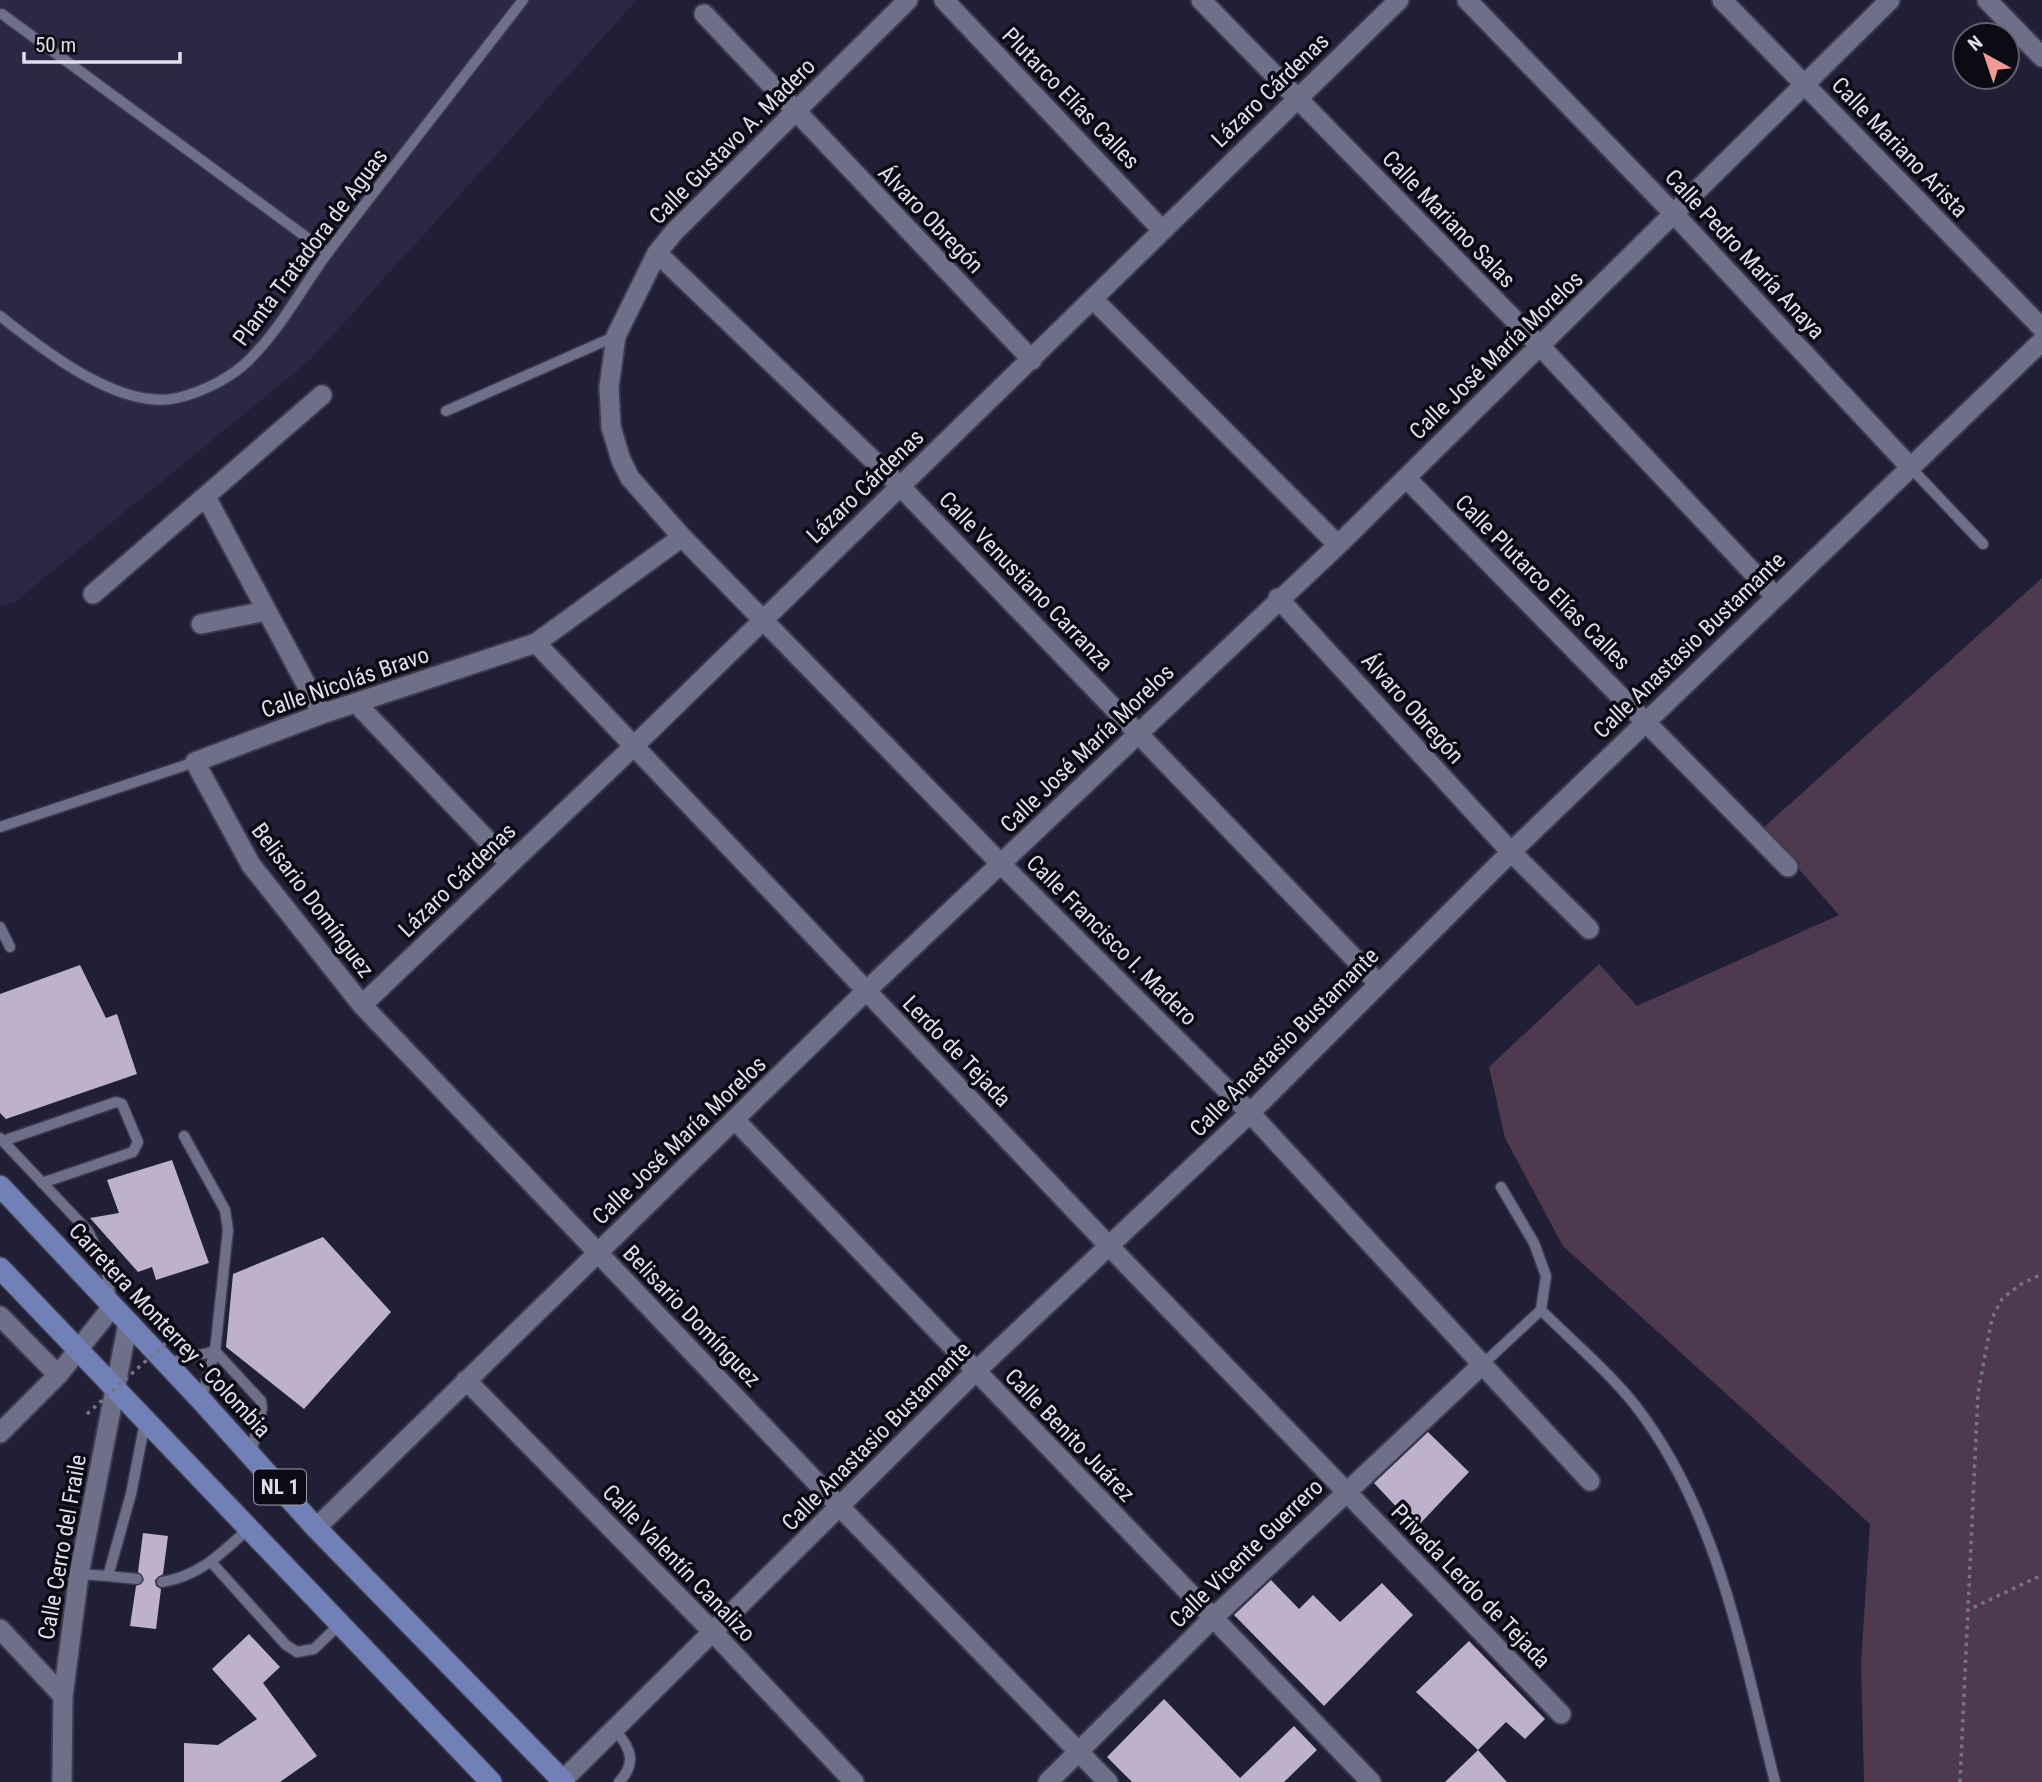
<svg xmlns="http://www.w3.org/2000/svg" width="2042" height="1782" font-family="'Roboto Condensed',sans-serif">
	<rect width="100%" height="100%" fill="#211f35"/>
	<!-- built -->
	<path fill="#2a2843" d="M 0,0 L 637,0 L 310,360 L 15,602 L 0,606 Z"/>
	<!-- green -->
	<path fill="#4e394f" d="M 2042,578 L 2042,1782 L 1864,1782 L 1861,1662 L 1870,1524 L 1563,1246 L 1505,1138 L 1489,1067 L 1599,964 L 1637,1006 L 1839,915 L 1763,828 Z"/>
	<!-- building -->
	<path fill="#bdb1cc" d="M 80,965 L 106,1018 L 117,1014 L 137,1074 L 6,1119 L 0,1113 L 0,994 Z
		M 172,1160 L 209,1263 L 156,1280 L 152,1267 L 138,1272 L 90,1218 L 119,1213 L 107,1180 Z
		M 323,1237 L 391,1312 L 304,1409 L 226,1347 L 233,1274 Z
		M 1428,1432 L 1469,1472 L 1416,1528 L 1374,1483 Z
		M 143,1533 L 168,1536 L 163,1574 L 155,1580 L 156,1586 L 161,1589 L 156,1629 L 130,1626 L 136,1586 L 144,1580 L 138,1572 Z
		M 1271,1580 L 1299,1609 L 1313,1595 L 1340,1622 L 1382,1583 L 1413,1615 L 1324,1706 L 1234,1615 Z
		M 249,1634 L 280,1667 L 263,1683 L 317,1756 L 280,1782 L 184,1782 L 184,1743 L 218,1745 L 257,1719 L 212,1669 Z
		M 1469,1641 L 1545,1719 L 1525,1739 L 1506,1722 L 1478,1750 L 1416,1692 Z
		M 1164,1699 L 1240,1778 L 1294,1726 L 1317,1750 L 1284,1782 L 1132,1782 L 1107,1757 Z
		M 1478,1750 L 1507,1782 L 1445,1782 Z"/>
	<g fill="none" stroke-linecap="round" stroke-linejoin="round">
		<!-- lane casing -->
		<g stroke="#3e3b4e" stroke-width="13">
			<path id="lane" d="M 2,14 L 328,253
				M 0,316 C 43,350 120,411 177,398 C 203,392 233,377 251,358 C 281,328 303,286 329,251 C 393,167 458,84 523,0
				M 446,411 L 616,336
				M 1911,468 L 1983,544
				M 0,827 L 195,762
				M 0,927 L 10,947
				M 184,1136 L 225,1210 L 228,1230 L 215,1351 L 201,1400
				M 0,1138 L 88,1231 L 106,1268 L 111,1299
				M 3,1141 L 116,1102 L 122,1104 L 138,1142 L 133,1152 L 42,1183
				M 1541,1310 C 1572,1341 1608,1371 1635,1405 C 1719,1513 1742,1653 1775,1782
				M 168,1363 L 215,1351 L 261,1401 L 262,1408 L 251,1454
				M 1483,1364 L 1541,1310 L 1546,1276 L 1534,1243 L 1501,1187
				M 212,1563 L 286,1645 L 297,1652 L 314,1649 L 340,1624
				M 79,1574 L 108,1576
				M 137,1579 L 108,1576 L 131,1494 L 145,1422
				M 162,1582 C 199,1576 221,1554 248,1529
				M 615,1730 C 631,1748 637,1763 619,1782"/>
		</g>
		<!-- street casing -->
		<g stroke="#3e3b4e" stroke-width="23">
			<path id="street" d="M 908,0 L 675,231 L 657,253 L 616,336 L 609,387 L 611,427 L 621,460 L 630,478 L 682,537 L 1001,864 L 1250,1113 L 1590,1481
				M 944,0 L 1162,230
				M 1201,0 L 1540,346 L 1775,596
				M 1467,0 L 1675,215 L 1911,468
				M 1722,0 L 2042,328
				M 1987,0 L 2042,57
				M 704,14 L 1032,360
				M 657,253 L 899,485 L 1379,984
				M 1093,299 L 1338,545
				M 1406,478 L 1788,867
				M 206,497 L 322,714
				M 682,537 L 536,643 L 322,714 L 195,762 L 251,865 L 362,1005 L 839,1506 L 1108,1782
				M 93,594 L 322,395
				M 1278,598 L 1511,852 L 1589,929
				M 201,624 L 266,611
				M 536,643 L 1109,1246 L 1561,1714
				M 356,703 L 510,864
				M 362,1005 L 634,746 L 1399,0
				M 736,1121 L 1371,1782
				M 0,1316 L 58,1375
				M 466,1380 L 712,1631 L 854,1782
				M 0,1433 L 58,1375 L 113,1306
				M 316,1528 L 866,991 L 1338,545 L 1890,0
				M 0,1629 L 63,1696
				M 563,1780 L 975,1372 L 1250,1113 L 1511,852 L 2042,341
				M 62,1782 L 63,1696 L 79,1574 L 128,1323
				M 1048,1782 L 1212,1619 L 1483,1364"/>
		</g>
		<!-- primary casing -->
		<g stroke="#3e3b4e" stroke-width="24">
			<path id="primary" d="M 0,1186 L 201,1400 L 316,1528 L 564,1782
				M 0,1268 L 491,1782"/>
		</g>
		<!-- path -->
		<path stroke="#757487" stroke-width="3.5" stroke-dasharray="3.5 5" stroke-linecap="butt" d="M 161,1330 L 170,1322 L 179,1331
			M 1966,1611 L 2042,1575
			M 1960,1782 L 1978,1393 L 1992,1318 L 2002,1299 L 2021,1284 L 2042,1274"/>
		<!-- lane -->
		<use href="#lane" stroke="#706f8a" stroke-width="10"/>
		<!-- street -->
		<use href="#street" stroke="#706f8a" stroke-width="19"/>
		<!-- primary -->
		<use href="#primary" stroke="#7181b7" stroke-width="21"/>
		<!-- path-bridge -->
		<path stroke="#757487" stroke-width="3.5" stroke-dasharray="3.5 5" stroke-linecap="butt" d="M 87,1414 L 179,1331"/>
	</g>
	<g text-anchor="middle" stroke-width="7" stroke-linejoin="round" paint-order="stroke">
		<!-- shield labels -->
		<rect fill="#0b0b14" stroke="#9f9fac" stroke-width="2" x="254" y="1469.5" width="52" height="35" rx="5"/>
		<g font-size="21" font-weight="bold" fill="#dedeed">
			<text x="280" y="1494">NL 1</text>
		</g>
		<!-- street labels -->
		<g font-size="23" fill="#dedeed" stroke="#0b0b14">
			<text transform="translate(1270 90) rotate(-44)" y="8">Lázaro Cárdenas</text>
			<text transform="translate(1071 98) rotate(46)" y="8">Plutarco Elías Calles</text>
			<text transform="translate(732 141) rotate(-45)" y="8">Calle Gustavo A. Madero</text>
			<text transform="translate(1900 147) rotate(46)" y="8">Calle Mariano Arista</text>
			<text transform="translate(931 219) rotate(46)" y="8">Álvaro Obregón</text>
			<text transform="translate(1449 219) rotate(46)" y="8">Calle Mariano Salas</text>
			<text transform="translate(310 247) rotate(-53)" y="8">Planta Tratadora de Aguas</text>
			<text transform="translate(1745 254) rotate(47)" y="8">Calle Pedro María Anaya</text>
			<text transform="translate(1496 355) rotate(-44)" y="8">Calle José María Morelos</text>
			<text transform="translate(865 486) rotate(-44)" y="8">Lázaro Cárdenas</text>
			<text transform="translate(1026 581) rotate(46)" y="8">Calle Venustiano Carranza</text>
			<text transform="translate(1543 582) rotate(45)" y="8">Calle Plutarco Elías Calles</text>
			<text transform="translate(1689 645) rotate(-44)" y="8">Calle Anastasio Bustamante</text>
			<text transform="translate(345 682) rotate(-19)" y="8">Calle Nicolás Bravo</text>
			<text transform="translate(1413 708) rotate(48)" y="8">Álvaro Obregón</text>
			<text transform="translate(1087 748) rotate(-44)" y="8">Calle José María Morelos</text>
			<text transform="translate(457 880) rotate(-44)" y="8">Lázaro Cárdenas</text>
			<text transform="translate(313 900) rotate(53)" y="8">Belisario Domínguez</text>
			<text transform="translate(1112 940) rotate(45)" y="8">Calle Francisco I. Madero</text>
			<text transform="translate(1284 1042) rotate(-45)" y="8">Calle Anastasio Bustamante</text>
			<text transform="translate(957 1051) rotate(46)" y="8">Lerdo de Tejada</text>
			<text transform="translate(679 1140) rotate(-44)" y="8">Calle José María Morelos</text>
			<text transform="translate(692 1316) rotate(46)" y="8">Belisario Domínguez</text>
			<text transform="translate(170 1330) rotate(47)" y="8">Carretera Monterrey - Colombia</text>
			<text transform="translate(1070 1435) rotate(46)" y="8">Calle Benito Juárez</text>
			<text transform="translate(876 1436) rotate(-45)" y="8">Calle Anastasio Bustamante</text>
			<text transform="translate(62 1547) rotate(-80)" y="8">Calle Cerro del Fraile</text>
			<text transform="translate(1246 1553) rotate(-44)" y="8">Calle Vicente Guerrero</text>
			<text transform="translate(679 1563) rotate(46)" y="8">Calle Valentín Canalizo</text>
			<text transform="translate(1471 1586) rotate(46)" y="8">Privada Lerdo de Tejada</text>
		</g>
	</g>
	<!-- north arrow -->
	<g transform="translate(1986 56) rotate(320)"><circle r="33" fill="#0b0b14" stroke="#5f5f6b" stroke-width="2"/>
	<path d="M0-5L12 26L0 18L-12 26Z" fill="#f59b97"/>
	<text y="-10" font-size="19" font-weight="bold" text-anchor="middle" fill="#dedeed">N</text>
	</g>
	<!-- scale -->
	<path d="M24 52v10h156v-10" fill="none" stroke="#dedeed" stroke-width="3.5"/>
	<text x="35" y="52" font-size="21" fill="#dedeed" stroke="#0b0b14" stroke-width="5" paint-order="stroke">50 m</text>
</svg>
